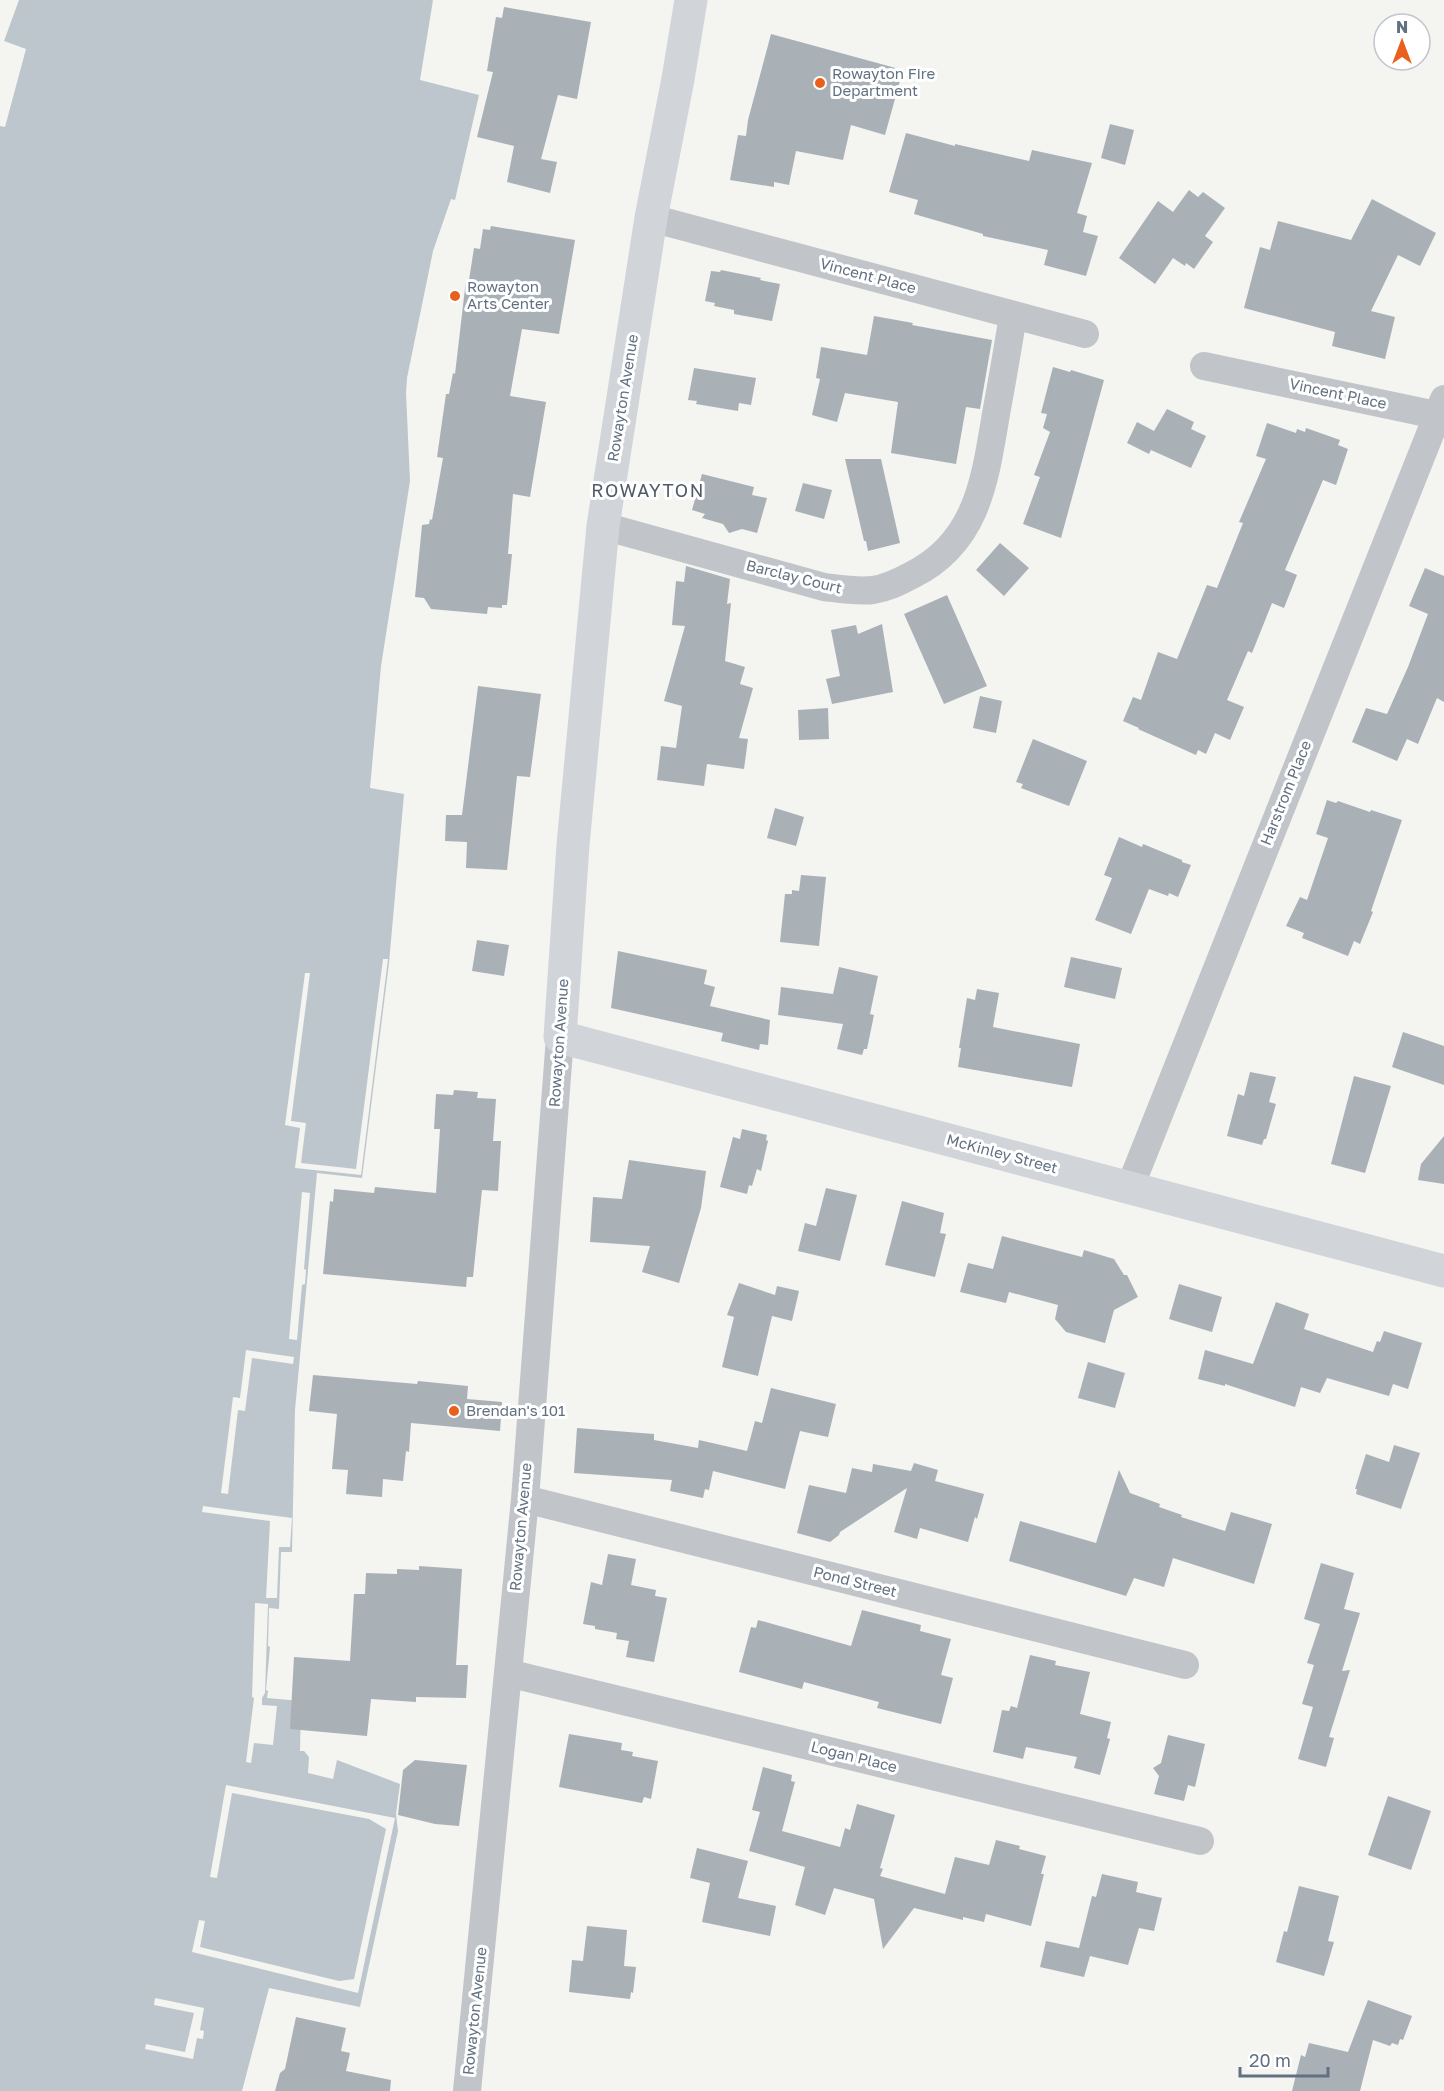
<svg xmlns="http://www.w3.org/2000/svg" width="1444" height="2091" font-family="'Golos Text',sans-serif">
	<rect width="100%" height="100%" fill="#f4f4f0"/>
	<!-- water -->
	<path fill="#bcc6cc" d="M 19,0 L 433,0 L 420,80 L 479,95 L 455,200 L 451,199 L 433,251 L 407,378 L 406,393 L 410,481 L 381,666 L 370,788 L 404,794 L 389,963 L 362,1178 L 317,1173 L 295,1410 L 292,1552 L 281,1552 L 279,1609 L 269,1608 L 268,1646 L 270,1647 L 266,1690 L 268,1691 L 267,1698 L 301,1701 L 300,1751 L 304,1751 L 309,1757 L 308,1773 L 333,1779 L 337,1760 L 400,1784 L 396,1814 L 398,1831 L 360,2007 L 269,1988 L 242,2091 L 0,2091 L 0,126 L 5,127 L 26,49 L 4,41 Z"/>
	<!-- pier -->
	<path fill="#f4f4f0" d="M 383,959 L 388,959 L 361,1175 L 295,1168 L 300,1128 L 285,1125 L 305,973 L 310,973 L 291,1121 L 306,1123 L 301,1163 L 356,1169 Z
		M 302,1192 L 310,1193 L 304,1269 L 306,1270 L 305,1284 L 302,1285 L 297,1340 L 289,1339 Z
		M 246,1350 L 294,1357 L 293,1364 L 252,1358 L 245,1411 L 238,1410 L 228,1494 L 221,1493 L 233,1397 L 240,1398 Z
		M 203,1506 L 292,1518 L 290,1547 L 279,1547 L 277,1598 L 266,1598 L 270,1521 L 202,1512 Z
		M 255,1603 L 268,1604 L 265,1693 L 262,1698 L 262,1705 L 277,1706 L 273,1745 L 254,1743 L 251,1763 L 246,1762 L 254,1698 L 252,1697 Z
		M 226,1785 L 395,1818 L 358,1993 L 192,1952 L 199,1920 L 205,1921 L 200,1947 L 339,1981 L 354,1979 L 386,1829 L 369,1819 L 232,1793 L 217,1878 L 210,1877 Z
		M 155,1998 L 204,2008 L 200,2030 L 204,2031 L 203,2039 L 197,2038 L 193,2059 L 145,2049 L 146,2044 L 185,2052 L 194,2013 L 154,2005 Z"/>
	<!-- building -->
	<path fill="#a9b1b7" d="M 504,7 L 591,22 L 577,99 L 558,95 L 541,159 L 557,162 L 550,193 L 507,182 L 514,146 L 477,137 L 493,72 L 487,71 L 496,17 L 502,18 Z
		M 771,34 L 903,70 L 885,135 L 851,125 L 843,160 L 796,151 L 789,185 L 774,182 L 774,187 L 730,180 L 738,135 L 746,136 L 748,120 Z
		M 1110,124 L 1134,130 L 1125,165 L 1101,158 Z
		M 906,133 L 955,146 L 955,144 L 1029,161 L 1032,150 L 1092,163 L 1077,213 L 1087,216 L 1083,232 L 1098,236 L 1086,276 L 1044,265 L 1048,250 L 983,236 L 983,234 L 914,214 L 918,200 L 889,192 Z
		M 1189,190 L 1198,197 L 1203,192 L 1225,208 L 1205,236 L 1213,242 L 1194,269 L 1186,263 L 1185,266 L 1173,258 L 1155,284 L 1119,258 L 1158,201 L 1173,212 Z
		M 1372,199 L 1436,233 L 1420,266 L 1398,255 L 1371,311 L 1395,317 L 1385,359 L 1332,346 L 1335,332 L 1244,308 L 1260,247 L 1270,250 L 1278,221 L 1351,240 Z
		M 491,226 L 575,240 L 559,334 L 522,329 L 510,396 L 546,402 L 530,497 L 513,494 L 508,554 L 512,554 L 507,605 L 502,605 L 502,608 L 488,607 L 487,614 L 431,609 L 424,598 L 415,597 L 422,525 L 429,524 L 430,519 L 432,520 L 443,458 L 437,457 L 446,394 L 449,394 L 453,373 L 455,374 L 466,280 L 469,280 L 474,248 L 480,249 L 483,229 L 490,230 Z
		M 721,270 L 761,278 L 760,280 L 780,284 L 772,321 L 734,314 L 734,310 L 714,306 L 715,303 L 705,301 L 711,271 L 720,272 Z
		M 874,316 L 913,323 L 912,325 L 992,340 L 980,409 L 966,407 L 956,464 L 891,453 L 898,402 L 845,393 L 837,422 L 812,415 L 820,379 L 816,378 L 821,347 L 867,355 Z
		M 1053,367 L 1070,372 L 1071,370 L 1104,380 L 1061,538 L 1023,524 L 1040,477 L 1034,475 L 1050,432 L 1043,428 L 1047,414 L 1041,413 Z
		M 694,368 L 756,378 L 751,405 L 739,403 L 738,411 L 696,404 L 697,401 L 688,400 Z
		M 1167,409 L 1194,422 L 1191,429 L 1206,436 L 1191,468 L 1151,450 L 1149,454 L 1127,443 L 1137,422 L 1154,431 Z
		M 1267,423 L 1296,433 L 1297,429 L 1305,432 L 1306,428 L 1340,440 L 1338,445 L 1348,449 L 1336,485 L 1323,480 L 1285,570 L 1297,575 L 1284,608 L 1272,603 L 1252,653 L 1248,651 L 1227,700 L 1244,707 L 1230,740 L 1215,733 L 1206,754 L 1198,750 L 1196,755 L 1138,729 L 1139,728 L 1123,721 L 1133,697 L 1141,700 L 1158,652 L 1177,659 L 1207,585 L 1217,588 L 1243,523 L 1239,522 L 1266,459 L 1256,456 Z
		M 845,459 L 881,459 L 900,543 L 868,551 L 866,541 L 864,541 Z
		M 702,474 L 754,487 L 752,495 L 767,498 L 757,533 L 742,529 L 729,533 L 723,524 L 702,518 L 705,514 L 692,510 Z
		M 803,483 L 832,490 L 824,519 L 795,511 Z
		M 1000,543 L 1029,568 L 1004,596 L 976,570 Z
		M 686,566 L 730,579 L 727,604 L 731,603 L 725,661 L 745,667 L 740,684 L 753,688 L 739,738 L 748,739 L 744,769 L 707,764 L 704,786 L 657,780 L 661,746 L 676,748 L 682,706 L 664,701 L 685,626 L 672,625 L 676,581 L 684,582 Z
		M 1425,568 L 1444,576 L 1444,702 L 1437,698 L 1418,744 L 1407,739 L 1397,761 L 1352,742 L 1366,708 L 1387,714 L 1408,667 L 1428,614 L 1409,606 Z
		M 947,595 L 987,686 L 944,704 L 904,614 Z
		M 882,624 L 893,692 L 832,704 L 826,679 L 840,676 L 831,630 L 856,625 L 858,634 Z
		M 478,686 L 541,694 L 530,777 L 517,776 L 507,870 L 466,868 L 467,842 L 445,841 L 446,815 L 462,815 Z
		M 980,696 L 1002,701 L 996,733 L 973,728 Z
		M 828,708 L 829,739 L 799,740 L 798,710 Z
		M 1033,739 L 1087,761 L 1069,806 L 1021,788 L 1023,784 L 1016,782 Z
		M 1327,800 L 1336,803 L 1338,801 L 1370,812 L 1371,810 L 1402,820 L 1371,911 L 1373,912 L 1360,944 L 1354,941 L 1348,956 L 1302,938 L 1304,933 L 1286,926 L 1300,897 L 1307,900 L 1328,838 L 1316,834 Z
		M 775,808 L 804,817 L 796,846 L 767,838 Z
		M 1119,837 L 1142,847 L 1143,844 L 1182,860 L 1182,862 L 1191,865 L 1178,897 L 1169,893 L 1168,896 L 1149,889 L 1131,934 L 1095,920 L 1112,878 L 1104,875 Z
		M 801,875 L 826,877 L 819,946 L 780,942 L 785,894 L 792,894 L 792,890 L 799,891 Z
		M 477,940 L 509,945 L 504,976 L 472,971 Z
		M 618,951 L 707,970 L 704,984 L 715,987 L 710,1006 L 770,1020 L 768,1045 L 760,1044 L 759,1050 L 721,1041 L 723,1033 L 611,1008 Z
		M 1071,957 L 1122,968 L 1115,999 L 1064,987 Z
		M 839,967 L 878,976 L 870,1014 L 874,1015 L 867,1049 L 864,1049 L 862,1055 L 837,1049 L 843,1024 L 778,1015 L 781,987 L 833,994 Z
		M 977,989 L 999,993 L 993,1027 L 1080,1044 L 1072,1087 L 958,1067 L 961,1048 L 959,1048 L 967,998 L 975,1000 Z
		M 1403,1032 L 1444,1046 L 1444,1085 L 1392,1067 Z
		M 1250,1072 L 1276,1077 L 1269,1102 L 1276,1104 L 1266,1139 L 1264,1139 L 1262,1145 L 1227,1136 L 1238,1094 L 1244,1096 Z
		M 1354,1076 L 1391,1086 L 1365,1173 L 1331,1164 Z
		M 454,1090 L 478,1092 L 477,1098 L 496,1099 L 493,1141 L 501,1141 L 498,1191 L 482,1190 L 473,1277 L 467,1277 L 466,1287 L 323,1274 L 330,1201 L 333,1202 L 334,1189 L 374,1193 L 375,1187 L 436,1193 L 440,1129 L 434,1129 L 436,1094 L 453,1095 Z
		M 742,1129 L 767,1135 L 766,1140 L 768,1141 L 761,1171 L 757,1169 L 752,1186 L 749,1185 L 747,1194 L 720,1187 L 733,1137 L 740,1139 Z
		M 1444,1136 L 1444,1184 L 1418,1180 L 1421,1164 Z
		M 629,1160 L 706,1171 L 701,1208 L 679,1283 L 642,1272 L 650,1246 L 590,1242 L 593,1197 L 622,1199 Z
		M 826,1188 L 857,1195 L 840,1261 L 798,1251 L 805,1223 L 816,1226 Z
		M 902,1201 L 944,1213 L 940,1233 L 946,1234 L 935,1277 L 885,1265 Z
		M 1002,1236 L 1082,1257 L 1084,1250 L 1114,1259 L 1124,1275 L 1127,1275 L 1138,1297 L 1114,1310 L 1105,1343 L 1066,1332 L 1055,1319 L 1058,1305 L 1009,1292 L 1006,1303 L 960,1292 L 968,1263 L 993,1269 Z
		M 739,1283 L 775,1295 L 777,1286 L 799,1291 L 792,1321 L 772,1316 L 758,1376 L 722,1367 L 734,1317 L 727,1315 Z
		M 1179,1284 L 1222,1297 L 1212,1332 L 1169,1319 Z
		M 1276,1302 L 1309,1314 L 1304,1329 L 1373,1352 L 1377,1341 L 1380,1342 L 1384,1331 L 1422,1343 L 1408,1389 L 1393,1384 L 1389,1396 L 1327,1378 L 1320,1393 L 1301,1387 L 1295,1407 L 1225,1384 L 1225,1386 L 1198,1379 L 1205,1350 L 1253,1364 Z
		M 1088,1362 L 1125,1373 L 1115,1408 L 1078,1398 Z
		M 313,1375 L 417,1384 L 418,1381 L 468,1386 L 467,1399 L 502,1402 L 500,1431 L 411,1423 L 409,1452 L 406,1451 L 403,1481 L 383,1479 L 382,1497 L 346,1494 L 348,1470 L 332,1469 L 337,1414 L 309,1411 Z
		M 771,1388 L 836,1404 L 828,1437 L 800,1431 L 785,1489 L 713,1471 L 709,1490 L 705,1489 L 703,1498 L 670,1491 L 672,1480 L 574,1473 L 577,1428 L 654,1434 L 654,1440 L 698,1448 L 699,1440 L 747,1451 L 755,1421 L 762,1423 Z
		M 1394,1445 L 1420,1453 L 1401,1509 L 1356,1494 L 1357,1489 L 1355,1489 L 1366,1454 L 1389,1462 Z
		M 914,1463 L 938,1470 L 935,1481 L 984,1494 L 977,1519 L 975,1517 L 968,1542 L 920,1528 L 917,1539 L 894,1532 L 907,1488 L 840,1532 L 839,1535 L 830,1542 L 797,1533 L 809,1485 L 846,1493 L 852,1468 L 872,1472 L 873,1464 L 911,1471 Z
		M 1119,1470 L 1130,1493 L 1160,1504 L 1159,1507 L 1182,1515 L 1181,1517 L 1225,1531 L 1231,1512 L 1272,1524 L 1254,1584 L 1173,1558 L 1164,1587 L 1134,1578 L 1126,1596 L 1009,1561 L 1020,1521 L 1096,1543 Z
		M 608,1554 L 636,1559 L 631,1585 L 656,1590 L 655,1596 L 667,1598 L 654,1662 L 626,1657 L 629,1641 L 616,1639 L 617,1633 L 595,1629 L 595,1626 L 583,1624 L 591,1582 L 602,1585 Z
		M 1321,1563 L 1354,1573 L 1344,1609 L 1360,1613 L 1342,1671 L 1350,1670 L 1329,1737 L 1334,1738 L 1326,1767 L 1298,1759 L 1313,1707 L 1302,1704 L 1314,1665 L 1307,1663 L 1320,1624 L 1304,1619 Z
		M 419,1566 L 462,1569 L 456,1665 L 468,1665 L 466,1698 L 416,1697 L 416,1702 L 371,1699 L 367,1736 L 290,1729 L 294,1657 L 350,1661 L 354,1594 L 365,1594 L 366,1573 L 397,1574 L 397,1569 L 419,1570 Z
		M 862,1610 L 921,1625 L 920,1631 L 951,1639 L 941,1675 L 953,1678 L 941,1724 L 877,1708 L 879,1702 L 804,1682 L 802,1689 L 739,1672 L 751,1627 L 756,1628 L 758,1620 L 851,1646 Z
		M 1030,1655 L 1056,1661 L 1055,1665 L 1090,1672 L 1080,1714 L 1111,1722 L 1107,1738 L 1110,1739 L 1100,1775 L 1074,1768 L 1077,1757 L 1026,1747 L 1023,1759 L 993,1752 L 1002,1710 L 1009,1711 L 1011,1706 L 1017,1708 Z
		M 569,1734 L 622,1743 L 621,1750 L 633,1752 L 632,1756 L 658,1761 L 651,1799 L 644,1797 L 642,1803 L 559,1787 Z
		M 1168,1735 L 1205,1744 L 1195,1787 L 1188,1785 L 1184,1801 L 1154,1794 L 1159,1776 L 1153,1768 L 1161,1763 Z
		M 415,1760 L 467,1765 L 459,1826 L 435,1824 L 398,1815 L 403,1770 Z
		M 763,1767 L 792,1775 L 791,1781 L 795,1782 L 782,1831 L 840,1847 L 845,1828 L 850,1830 L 857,1804 L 895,1815 L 880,1868 L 883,1869 L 880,1876 L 945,1894 L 955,1857 L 989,1865 L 996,1840 L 1020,1846 L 1019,1849 L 1046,1856 L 1041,1874 L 1044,1874 L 1031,1926 L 986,1914 L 984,1922 L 963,1917 L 963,1920 L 914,1908 L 883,1949 L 874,1899 L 834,1888 L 825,1915 L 795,1905 L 805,1867 L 749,1851 L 760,1812 L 752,1810 Z
		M 1388,1796 L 1431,1811 L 1411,1870 L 1368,1855 Z
		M 697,1848 L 748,1861 L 738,1898 L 776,1906 L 770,1936 L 702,1922 L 710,1883 L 690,1878 Z
		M 1102,1874 L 1138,1882 L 1136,1892 L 1162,1898 L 1154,1931 L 1139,1928 L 1128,1965 L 1090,1956 L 1084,1977 L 1040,1967 L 1046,1941 L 1079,1948 L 1092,1896 L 1096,1897 Z
		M 1299,1886 L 1339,1896 L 1328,1941 L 1334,1942 L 1324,1976 L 1276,1962 L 1284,1931 L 1287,1932 Z
		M 587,1926 L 627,1930 L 624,1966 L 636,1967 L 633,1993 L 631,1992 L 630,1999 L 569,1992 L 572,1960 L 583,1961 Z
		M 1368,2000 L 1412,2016 L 1403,2040 L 1400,2039 L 1398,2045 L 1392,2043 L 1390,2046 L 1373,2040 L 1360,2091 L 1292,2091 L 1301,2055 L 1305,2057 L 1309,2043 L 1348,2052 Z
		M 296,2017 L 346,2028 L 341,2051 L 350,2053 L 346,2071 L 391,2080 L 390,2091 L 275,2091 L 280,2073 L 285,2069 Z"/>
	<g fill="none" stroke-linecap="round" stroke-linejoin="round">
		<!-- minor -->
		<path stroke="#c1c4c8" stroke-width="28" d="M 651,218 L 1085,334
			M 1204,366 L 1436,415
			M 603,526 L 824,587 C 840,589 857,592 873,590 C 887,588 899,582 912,575 C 978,542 985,479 996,414 C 1002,381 1008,348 1013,315
			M 1130,1187 L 1444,399
			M 525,1499 L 1185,1665
			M 508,1673 L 1200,1841
			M 467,2091 L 525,1499 L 560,1037"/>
		<!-- secondary -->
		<path stroke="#d1d5da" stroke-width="33" d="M 691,0 L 678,79 L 651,218 L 603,526 L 573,845 L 560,1037 L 1444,1271"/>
	</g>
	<!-- markers -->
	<g fill="#e8601c" stroke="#fff" stroke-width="2">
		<circle cx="820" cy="83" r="6"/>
		<circle cx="455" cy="296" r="6"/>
		<circle cx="454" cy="1411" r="6"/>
	</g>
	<g text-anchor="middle" stroke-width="6" stroke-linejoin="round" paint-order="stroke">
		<!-- poi labels -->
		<g font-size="15" fill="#627182" stroke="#fff" text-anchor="start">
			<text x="832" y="79">Rowayton Fire<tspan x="832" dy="17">Department</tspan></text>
			<text x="467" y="292">Rowayton<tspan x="467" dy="17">Arts Center</tspan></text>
			<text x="466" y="1416">Brendan's 101</text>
		</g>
		<!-- street labels -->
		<g font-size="15" fill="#627182" stroke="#fff">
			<text transform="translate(868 276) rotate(15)" y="5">Vincent Place</text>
			<text transform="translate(1338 394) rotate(12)" y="5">Vincent Place</text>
			<text transform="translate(623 398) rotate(-81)" y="5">Rowayton Avenue</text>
			<text transform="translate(794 577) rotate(14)" y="5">Barclay Court</text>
			<text transform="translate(1286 793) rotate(-68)" y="5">Harstrom Place</text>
			<text transform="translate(559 1043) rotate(-86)" y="5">Rowayton Avenue</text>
			<text transform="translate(1002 1154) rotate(15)" y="5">McKinley Street</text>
			<text transform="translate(521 1527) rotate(-85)" y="5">Rowayton Avenue</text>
			<text transform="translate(855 1582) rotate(14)" y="5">Pond Street</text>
			<text transform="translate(854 1757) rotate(14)" y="5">Logan Place</text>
			<text transform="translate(475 2011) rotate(-84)" y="5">Rowayton Avenue</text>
		</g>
		<!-- quarter labels -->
		<g font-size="18" letter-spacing="1.5" fill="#505b67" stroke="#fff">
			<text x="648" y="497">ROWAYTON</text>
		</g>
	</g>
	<!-- north arrow -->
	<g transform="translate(1402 42)"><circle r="28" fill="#ffffff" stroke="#c0c6cd" stroke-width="1.5"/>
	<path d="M0-4.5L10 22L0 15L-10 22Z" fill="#e8601c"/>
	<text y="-9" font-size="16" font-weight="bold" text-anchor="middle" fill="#627182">N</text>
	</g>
	<!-- scale -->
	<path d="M1240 2067v9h88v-9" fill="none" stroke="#627182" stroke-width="3"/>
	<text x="1249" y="2067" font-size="18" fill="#627182" stroke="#ffffff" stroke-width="4.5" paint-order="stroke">20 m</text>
</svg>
